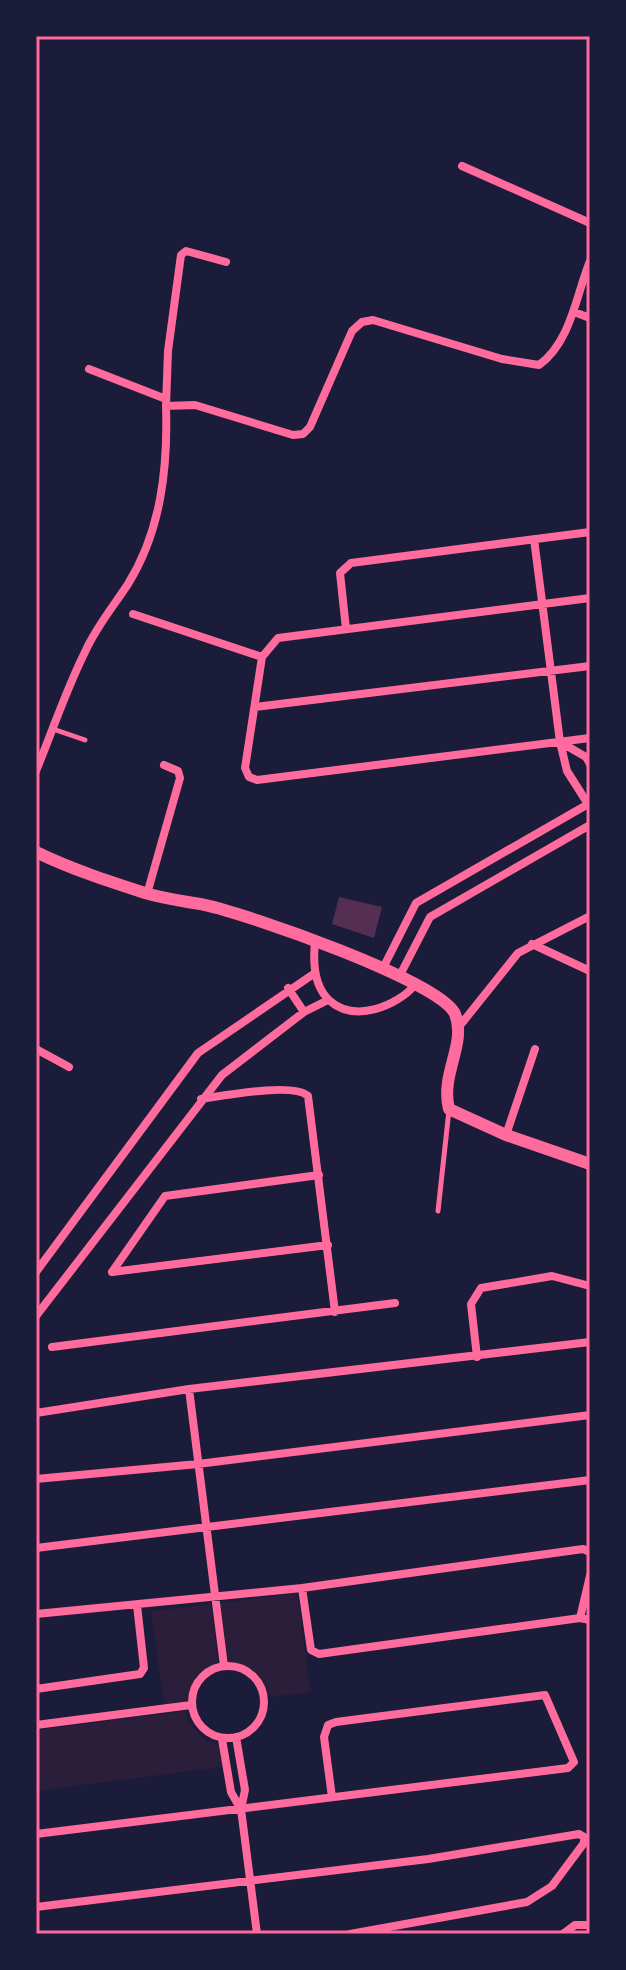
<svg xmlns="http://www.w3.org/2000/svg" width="626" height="1970" font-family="'Space Grotesk',sans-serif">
	<rect width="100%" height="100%" fill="#1b1b3a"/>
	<!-- green -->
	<path fill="#2a1e3b" d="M 297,1593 L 311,1692 L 270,1697 C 262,1676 251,1664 228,1661 L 220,1603 Z
		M 211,1604 L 218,1662 L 195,1677 L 187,1701 L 164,1705 L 151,1611 Z
		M 185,1711 L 189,1722 L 206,1741 L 226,1744 L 229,1766 L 36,1791 L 36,1730 Z"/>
	<!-- building -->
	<path fill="#542f53" d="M 339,897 L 382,907 L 374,938 L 332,924 Z"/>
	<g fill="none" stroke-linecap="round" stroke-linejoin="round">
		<!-- service -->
		<path stroke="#ff6b9d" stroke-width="5" d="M 53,729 L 85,740
			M 438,1211 L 449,1110"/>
		<!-- minor -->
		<path stroke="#ff6b9d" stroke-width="8" d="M 462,166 L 590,223
			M 574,312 L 590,318
			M 89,369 L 166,399
			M 166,406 L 168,351 L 181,255 L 186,251 L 226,262
			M 534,539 L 560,742 L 567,771 L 588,804
			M 590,598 L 278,638 L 262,657 L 245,768 L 249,777 L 257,780 L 590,738
			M 133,614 L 262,657
			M 346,629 L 340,573 L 351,563 L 590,532
			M 255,707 L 590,666
			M 560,742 L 586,757 L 590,764
			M 36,771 C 52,732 66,690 85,652 C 96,627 113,607 128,584 C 161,531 168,468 166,406 L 195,405 L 293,435 L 303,434 L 310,427 L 352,331 L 362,322 L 373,320 L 502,359 L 539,365 C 571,342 576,295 590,261
			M 147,894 L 180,778 L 178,771 L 164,765
			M 315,942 C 313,961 314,987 330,1001 C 355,1023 397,1006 415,985
			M 532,944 L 590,971
			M 383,968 L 416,903 L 590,803
			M 399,977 L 430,917 L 590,825
			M 288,988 L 304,1012
			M 458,1028 L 518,953 L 590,916
			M 36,1049 L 69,1067
			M 201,1099 C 222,1096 293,1082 308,1096 L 335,1312
			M 506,1135 L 535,1049
			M 36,1272 L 198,1053 L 315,973
			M 112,1272 L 165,1196 L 319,1175
			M 112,1272 L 328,1245
			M 36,1316 L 222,1075 L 304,1012 L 328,1000
			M 52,1347 L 395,1303
			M 477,1357 L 471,1304 L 481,1288 L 552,1276 L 590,1286
			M 189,1389 L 224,1666
			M 36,1413 L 189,1389 L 590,1342
			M 36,1479 L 198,1464 L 590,1415
			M 36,1548 L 590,1480
			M 302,1588 L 311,1650 L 319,1654 L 580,1618 L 590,1620
			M 36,1614 L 302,1588 L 583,1549 L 590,1552
			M 580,1618 L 590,1576
			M192 1702a36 36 0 1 1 72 0a36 36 0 1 1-72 0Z
			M 36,1689 L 140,1674 L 144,1668 L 137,1605
			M 36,1725 L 191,1705
			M 236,1737 L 245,1790 L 241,1809 L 257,1934
			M 222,1739 L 231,1792 L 240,1808
			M 36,1834 L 568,1768 L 574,1762 L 545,1695 L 336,1722 L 328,1725 L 324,1737 L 332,1797
			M 36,1907 L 428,1859 L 579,1834 L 584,1837 L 584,1843 L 552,1886 L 527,1902 L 350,1934
			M 563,1934 L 575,1925 L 590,1925"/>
		<!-- secondary -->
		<path stroke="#ff6b9d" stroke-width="12" d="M 36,852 C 71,869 108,881 145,893 C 165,899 184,901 205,905 C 244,913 441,981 455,1014 C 467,1044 440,1074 449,1109 L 506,1135 L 590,1164"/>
	</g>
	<!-- border -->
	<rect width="626" height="1970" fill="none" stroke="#1b1b3a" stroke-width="76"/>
	<rect x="38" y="38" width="550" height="1894" fill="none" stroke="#ff6b9d" stroke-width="3"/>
</svg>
